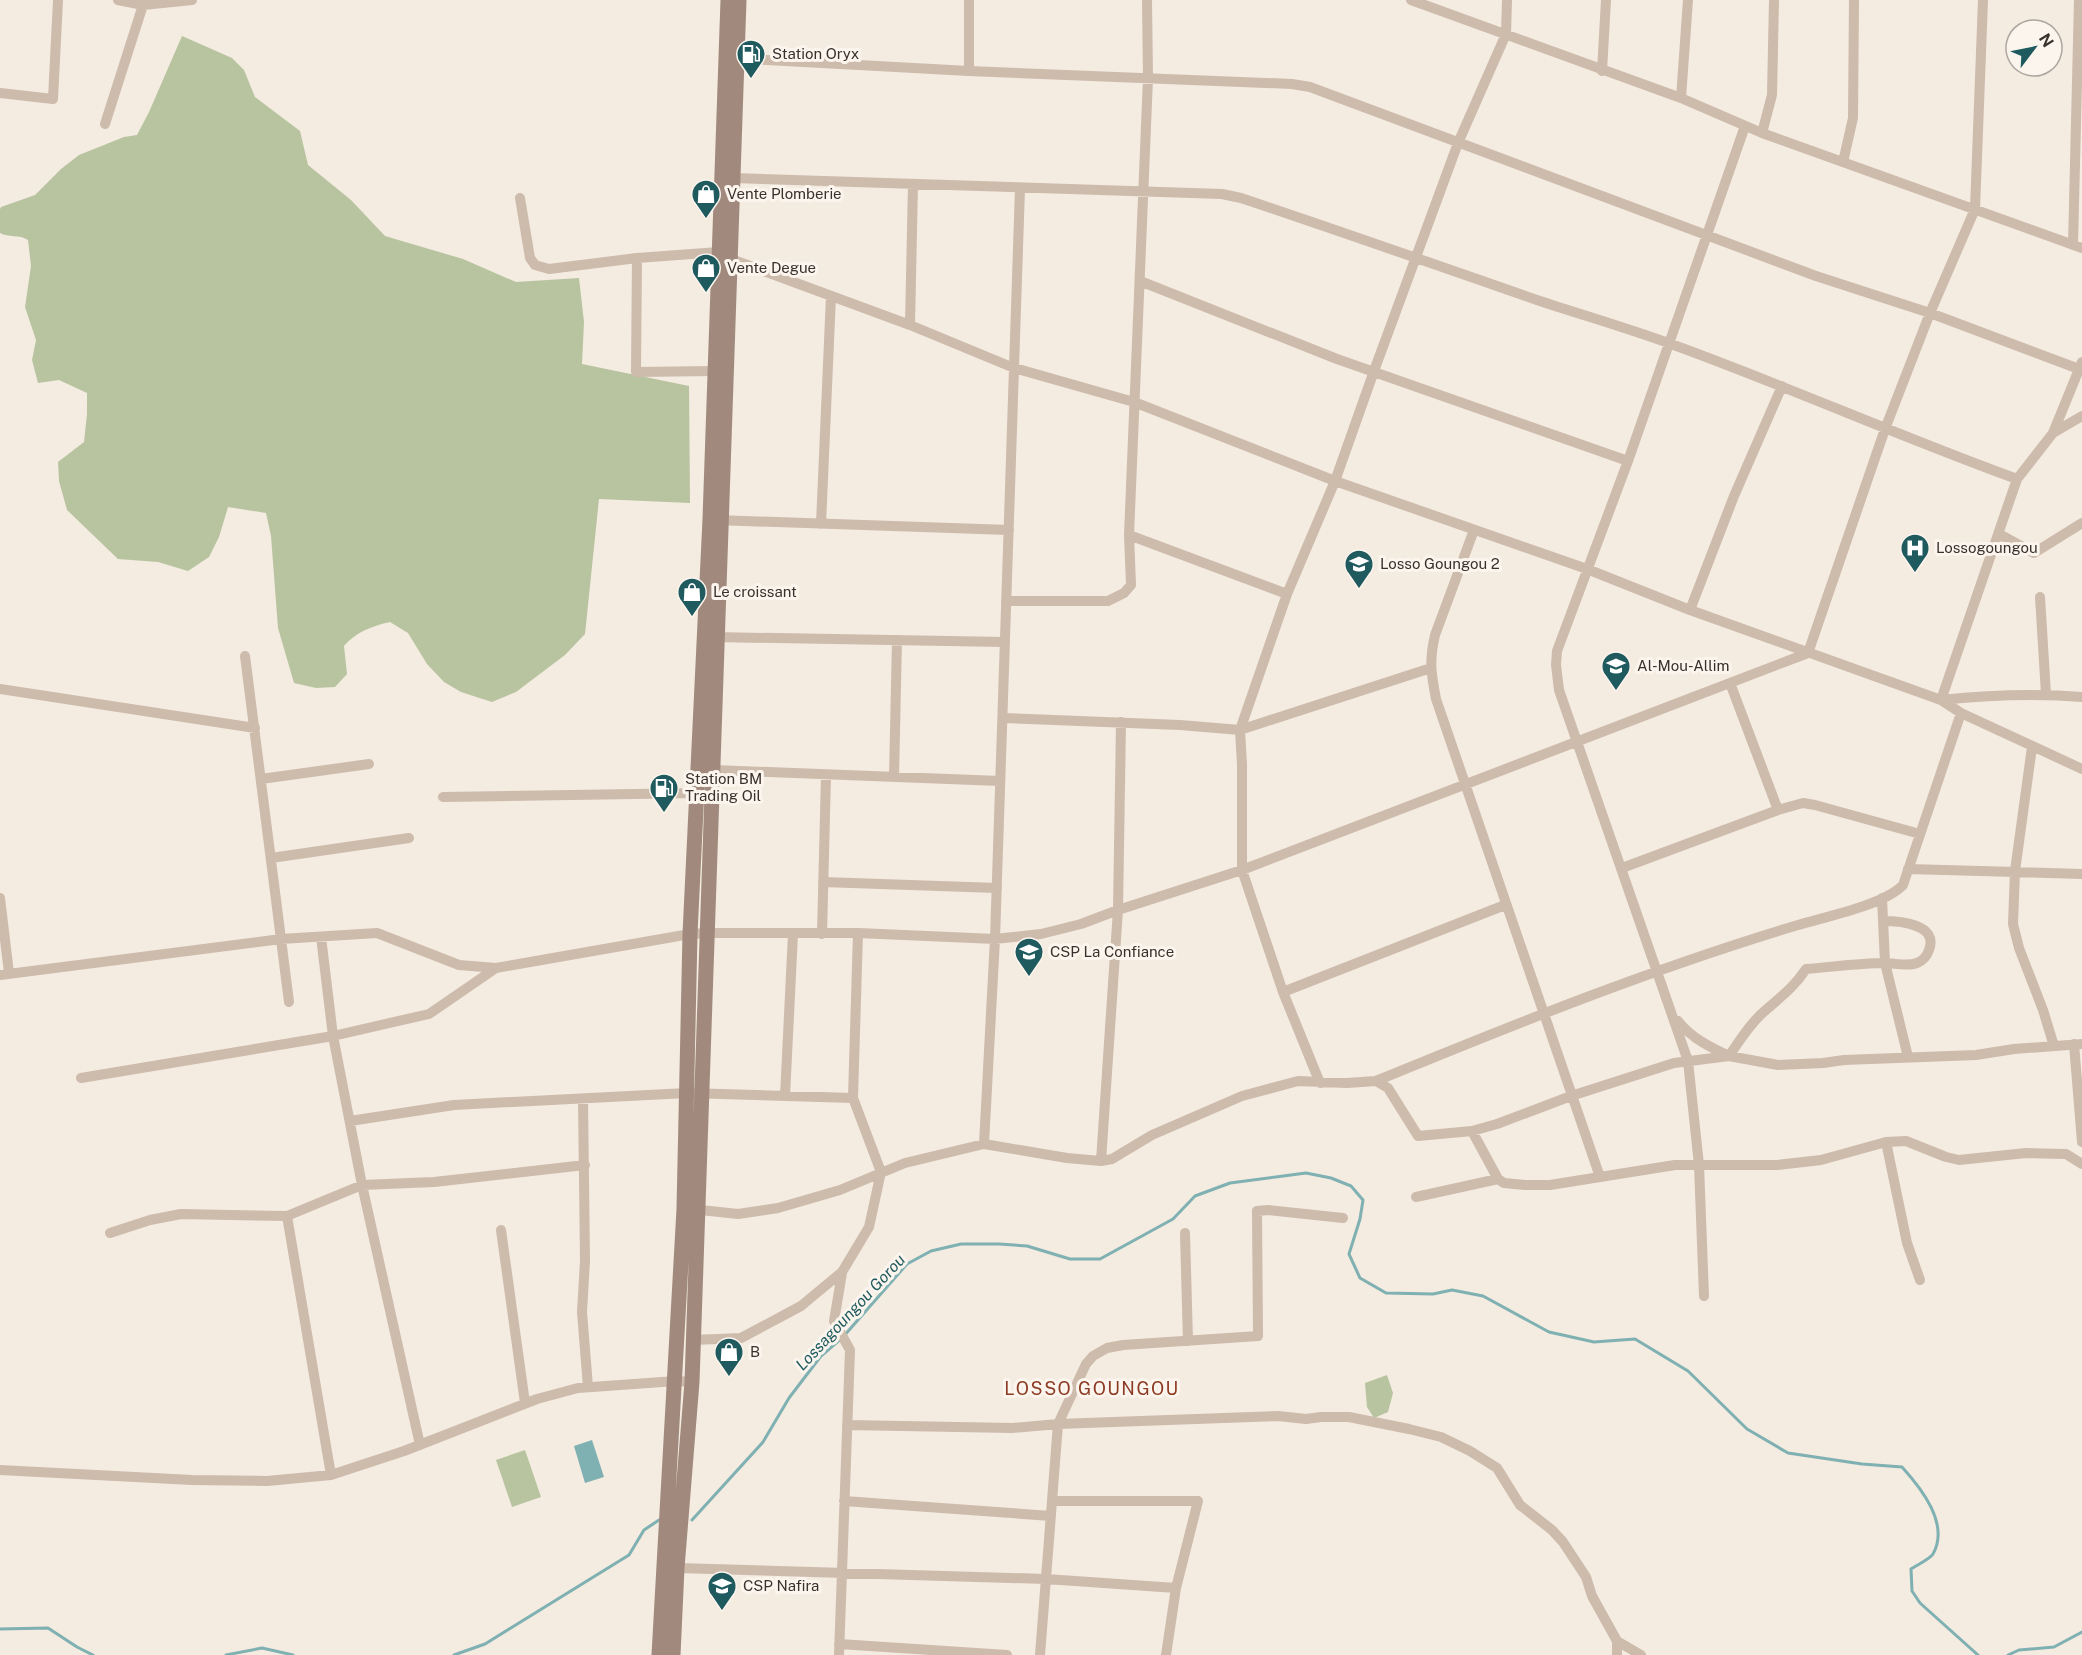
<svg xmlns="http://www.w3.org/2000/svg" width="2082" height="1655" font-family="'Public Sans',sans-serif">
	<rect width="100%" height="100%" fill="#f4ebe1"/>
	<!-- green -->
	<path fill="#b8c4a0" d="M 182,36 L 232,58 L 244,70 L 255,97 L 300,131 L 308,165 L 351,200 L 385,236 L 463,259 L 516,282 L 579,278 L 584,322 L 582,364 L 689,386 L 690,503 L 599,499 L 585,634 L 565,655 L 516,692 L 492,702 L 461,692 L 444,682 L 427,664 L 408,633 L 390,622 C 372,626 356,632 344,646 L 347,674 L 335,687 L 316,688 L 294,683 L 278,628 L 271,536 L 266,513 L 228,507 L 219,537 L 209,557 L 188,571 L 158,562 L 118,559 L 67,510 L 59,481 L 58,462 L 84,442 L 87,414 L 87,393 L 59,380 L 38,383 L 32,360 L 36,340 L 25,307 L 31,266 L 28,240 C 19,234 9,238 0,233 L 0,209 L 1,207 L 35,195 L 61,169 L 79,155 L 124,137 L 137,135 L 149,112 Z
		M 1387,1375 L 1393,1393 L 1388,1412 L 1374,1418 L 1367,1407 L 1365,1383 Z
		M 525,1450 L 541,1497 L 512,1507 L 496,1460 Z"/>
	<!-- water -->
	<path fill="#7fb0b2" d="M 592,1440 L 604,1477 L 585,1483 L 574,1446 Z"/>
	<g fill="none" stroke-linecap="round" stroke-linejoin="round">
		<!-- stream -->
		<path stroke="#7fb0b2" stroke-width="3" d="M 692,1520 L 763,1442 L 789,1398 L 821,1356 L 843,1337 L 907,1264 L 931,1251 L 961,1244 L 999,1244 L 1027,1246 L 1070,1259 L 1100,1259 L 1173,1219 L 1195,1196 L 1230,1183 L 1306,1173 L 1331,1178 L 1351,1186 L 1363,1200 L 1360,1219 L 1349,1254 L 1360,1278 L 1386,1293 L 1433,1294 L 1452,1290 L 1483,1296 L 1549,1332 L 1594,1342 L 1635,1339 L 1688,1371 L 1747,1429 L 1788,1453 L 1862,1464 L 1902,1467 C 1921,1488 1950,1524 1933,1554 C 1930,1559 1917,1565 1911,1569 L 1912,1591 L 1920,1603 L 1978,1655
			M 0,1629 L 48,1628 L 77,1647 L 93,1655
			M 226,1655 L 262,1648 L 293,1655
			M 454,1655 L 485,1644 L 629,1555 L 644,1530 L 659,1520
			M 2008,1655 L 2019,1650 L 2054,1647 L 2082,1632"/>
		<!-- street -->
		<path stroke="#cdbbac" stroke-width="10" d="M 118,0 L 143,5 L 192,0
			M 969,0 L 969,71
			M 1411,0 L 1681,98 L 1762,133 L 2082,248
			M 732,58 L 969,71 L 1292,84 L 1310,87 L 1816,276 L 1930,313 L 2079,369
			M 1602,71 L 1606,0
			M 0,93 L 53,99 L 58,0
			M 1681,98 L 1688,0
			M 105,124 L 143,5
			M 1762,133 L 1772,95 L 1774,0
			M 1843,162 L 1853,118 L 1854,0
			M 727,177 L 733,178 L 1222,194 L 1241,198 C 1340,231 1439,266 1537,300 C 1582,315 1627,328 1671,344 C 1787,386 1901,437 2017,479
			M 520,198 L 530,258 L 535,265 L 549,269 L 637,258 L 719,252 L 731,259 L 910,325 L 1014,368 L 1134,402 L 1335,481 L 1587,569 L 1690,610 L 1941,700 L 1961,713 L 2082,769
			M 2073,245 L 2079,0
			M 637,258 L 636,372 L 715,371
			M 1140,281 L 1337,359 L 1628,461
			M 910,325 L 913,184
			M 2082,362 L 2053,433 L 2017,479 L 1941,700 C 1989,695 2034,693 2082,697
			M 2053,433 L 2082,416
			M 716,520 L 1009,530
			M 821,524 L 831,296
			M 1474,530 L 1435,635 C 1429,661 1431,673 1436,699 L 1600,1177
			M 1999,534 L 2034,553 L 2082,523
			M 1129,535 L 1287,594
			M 2040,597 L 2046,694
			M 1006,601 L 1108,601 L 1124,593 L 1131,585 L 1129,535 L 1148,78 L 1147,0
			M 1690,610 L 1734,496 L 1782,386
			M 712,637 L 1005,642
			M 1808,653 L 1885,429 L 1930,313 L 1975,209 L 1983,0
			M 245,656 L 289,1002
			M 1730,683 L 1778,810
			M 0,689 L 255,728
			M 1003,718 L 1180,725 L 1240,730 L 1431,668
			M 2032,747 L 2015,871 L 2013,924 L 2019,948 L 2043,1010 L 2054,1046
			M 714,770 L 1000,781
			M 894,777 L 897,640
			M 261,779 L 369,764
			M 443,797 L 697,793
			M 271,858 L 409,838
			M 1622,868 L 1778,810 L 1803,803 L 1815,805 L 1920,834
			M 1908,869 L 2082,874
			M 823,882 L 997,888
			M 0,898 L 9,973
			M 1882,898 L 1885,963 L 1908,1057
			M 822,934 L 826,775
			M 321,937 L 333,1036 L 362,1185 L 420,1445
			M 0,975 L 281,939 L 377,933 L 459,965 L 496,968 L 690,934 L 707,933 L 858,933 L 995,939 L 1041,934 L 1081,924 L 1118,910 L 1242,870 L 1808,653
			M 1283,992 L 1505,905
			M 1678,1021 C 1691,1038 1710,1047 1729,1056 C 1740,1040 1752,1021 1767,1009 C 1782,996 1795,986 1806,969 C 1832,967 1859,963 1885,963 C 1895,963 1907,967 1917,963 C 1922,961 1927,956 1929,950 C 1939,924 1899,921 1883,921
			M 2074,1044 L 2082,1142
			M 81,1078 L 333,1036 L 429,1014 L 496,968
			M 1376,1081 L 1388,1088 L 1418,1136 L 1472,1131 L 1497,1124 L 1571,1096 L 1674,1063 L 1729,1056 L 1778,1065 L 1823,1063 L 1844,1060 L 1976,1055 L 2014,1049 L 2082,1044
			M 1320,1083 L 1283,992 L 1242,870 L 1242,764 L 1240,730 L 1287,594 L 1335,481 L 1374,371 L 1458,143 L 1506,34 L 1507,0
			M 785,1096 L 793,934
			M 583,1099 L 585,1261 L 582,1312 L 588,1387
			M 350,1121 L 454,1105 L 687,1093 L 853,1098
			M 1472,1131 L 1498,1179 L 1504,1183 L 1525,1185 L 1550,1185 L 1675,1165 L 1777,1165 L 1821,1160 L 1886,1142 L 1906,1141 L 1946,1157 L 1959,1160 L 2026,1153 L 2066,1154 L 2082,1164
			M 1886,1142 L 1907,1243 L 1920,1280
			M 984,1144 L 1067,1158 L 1101,1161 L 1112,1159 L 1152,1135 L 1242,1096 L 1298,1081 L 1347,1083 L 1376,1081 C 1515,1024 1654,968 1798,925 C 1825,917 1884,905 1903,885 L 1961,713
			M 1101,1161 L 1118,910 L 1121,722
			M 1416,1197 L 1498,1179
			M 691,1209 L 738,1214 L 778,1208 L 840,1190 L 905,1163 L 984,1144 L 995,939 L 1020,188
			M 287,1216 L 331,1475
			M 501,1230 L 525,1403
			M 110,1233 L 150,1220 L 181,1214 L 287,1216 L 362,1185 L 434,1182 L 585,1165
			M 1185,1233 L 1188,1341
			M 1704,1296 L 1699,1165 L 1688,1061 L 1559,690 L 1556,665 L 1557,651 L 1628,461 L 1745,126
			M 693,1340 L 741,1338 L 801,1306 L 842,1272 L 869,1227 L 881,1172 L 853,1098 L 858,933
			M 847,1425 L 1012,1428 L 1058,1424 L 1278,1416 L 1306,1419 L 1321,1417 L 1349,1417 L 1409,1429 L 1441,1437 L 1470,1451 L 1497,1468 L 1520,1505 L 1552,1530 L 1563,1542 L 1586,1577 L 1592,1596 L 1617,1641 L 1617,1655
			M 0,1470 L 192,1480 L 267,1481 L 331,1475 L 404,1451 L 537,1399 L 578,1388 L 676,1381 L 692,1382
			M 844,1501 L 1051,1516
			M 1052,1501 L 1198,1501 L 1176,1588 L 1166,1655
			M 677,1568 L 1046,1579 L 1176,1588
			M 1617,1641 L 1641,1655
			M 839,1644 L 1007,1655
			M 839,1655 L 850,1350 L 834,1321 L 842,1273
			M 1040,1655 L 1058,1424 L 1086,1364 L 1093,1356 L 1107,1348 L 1123,1345 L 1258,1336 L 1257,1211 L 1268,1210 L 1343,1218"/>
		<!-- secondary -->
		<path stroke="#a18a7d" stroke-width="15" d="M 659,1655 L 684,1209 L 690,934 L 710,519 L 728,0
			M 673,1655 L 677,1568 L 692,1382 L 739,0"/>
	</g>
	<!-- icons -->
	<defs>
		<g id="fuel-pin" transform="scale(1.5)"><path d="M0 17L-7.5 6A9.5 9.5 0 1 1 7.5 6Z" fill="#1f5a5e" stroke="#fbf5ee"/><path d="M-5.5-6h7V0h2V4h1.3V-2.5L3-4.5l.8-.8L6-3V5H2.5V1h-1V6h-7ZM-4.2-4.7v3.2H.2V-4.7Z" fill="#fff"/></g>
		<g id="shop-pin" transform="scale(1.5)"><path d="M0 17L-7.5 6A9.5 9.5 0 1 1 7.5 6Z" fill="#1f5a5e" stroke="#fbf5ee"/><path d="M-5-2.5h2.3a2.7 3.5 0 0 1 5.4 0H5L5.5 6h-11ZM-1.5-2.5h3a1.5 2.3 0 0 0-3 0Z" fill="#fff"/></g>
		<g id="hospital-pin" transform="scale(1.5)"><path d="M0 17L-7.5 6A9.5 9.5 0 1 1 7.5 6Z" fill="#1f5a5e" stroke="#fbf5ee"/><path d="M-5-5h3v3.5h4V-5h3V5h-3V1.5h-4V5h-3Z" fill="#fff"/></g>
		<g id="school-pin" transform="scale(1.5)"><path d="M0 17L-7.5 6A9.5 9.5 0 1 1 7.5 6Z" fill="#1f5a5e" stroke="#fbf5ee"/><path d="M0-5L7-2L0 1L-7-2ZM-4 1L0 2.5L4 1V4Q0 6-4 4Z" fill="#fff"/></g>
	</defs>
	<g fill-rule="evenodd">
		<use href="#fuel-pin" x="751" y="54"/>
		<use href="#shop-pin" x="706" y="194"/>
		<use href="#shop-pin" x="706" y="268"/>
		<use href="#hospital-pin" x="1915" y="548"/>
		<use href="#school-pin" x="1359" y="564"/>
		<use href="#shop-pin" x="692" y="592"/>
		<use href="#school-pin" x="1616" y="666"/>
		<use href="#fuel-pin" x="664" y="788"/>
		<use href="#school-pin" x="1029" y="952"/>
		<use href="#shop-pin" x="729" y="1352"/>
		<use href="#school-pin" x="722" y="1586"/>
	</g>
	<g text-anchor="middle" stroke-width="6" stroke-linejoin="round" paint-order="stroke">
		<!-- poi labels -->
		<g font-size="15" fill="#3b302b" stroke="#fbf5ee" text-anchor="start">
			<text x="772" y="59">Station Oryx</text>
			<text x="727" y="199">Vente Plomberie</text>
			<text x="727" y="273">Vente Degue</text>
			<text x="1936" y="553">Lossogoungou</text>
			<text x="1380" y="569">Losso Goungou 2</text>
			<text x="713" y="597">Le croissant</text>
			<text x="1637" y="671">Al-Mou-Allim</text>
			<text x="685" y="784">Station BM<tspan x="685" dy="17">Trading Oil</tspan></text>
			<text x="1050" y="957">CSP La Confiance</text>
			<text x="750" y="1357">B</text>
			<text x="743" y="1591">CSP Nafira</text>
		</g>
		<!-- water labels -->
		<g font-size="16" font-style="italic" fill="#1f5a5e" stroke="#fbf5ee">
			<text transform="translate(850 1312) rotate(-47)" y="6">Lossagoungou Gorou</text>
		</g>
		<!-- quarter labels -->
		<g font-size="18" letter-spacing="1.5" fill="#8c3b22" stroke="#fbf5ee">
			<text x="1092" y="1395">LOSSO GOUNGOU</text>
		</g>
	</g>
	<!-- north arrow -->
	<g transform="translate(2034 48) rotate(58)"><circle r="28" fill="#fbf5ee" stroke="#aea6a0" stroke-width="1.5"/>
	<path d="M0-4.5L10 22L0 15L-10 22Z" fill="#1f5a5e"/>
	<text y="-9" font-size="16" font-weight="bold" text-anchor="middle" fill="#3b302b">N</text>
	</g>
</svg>
